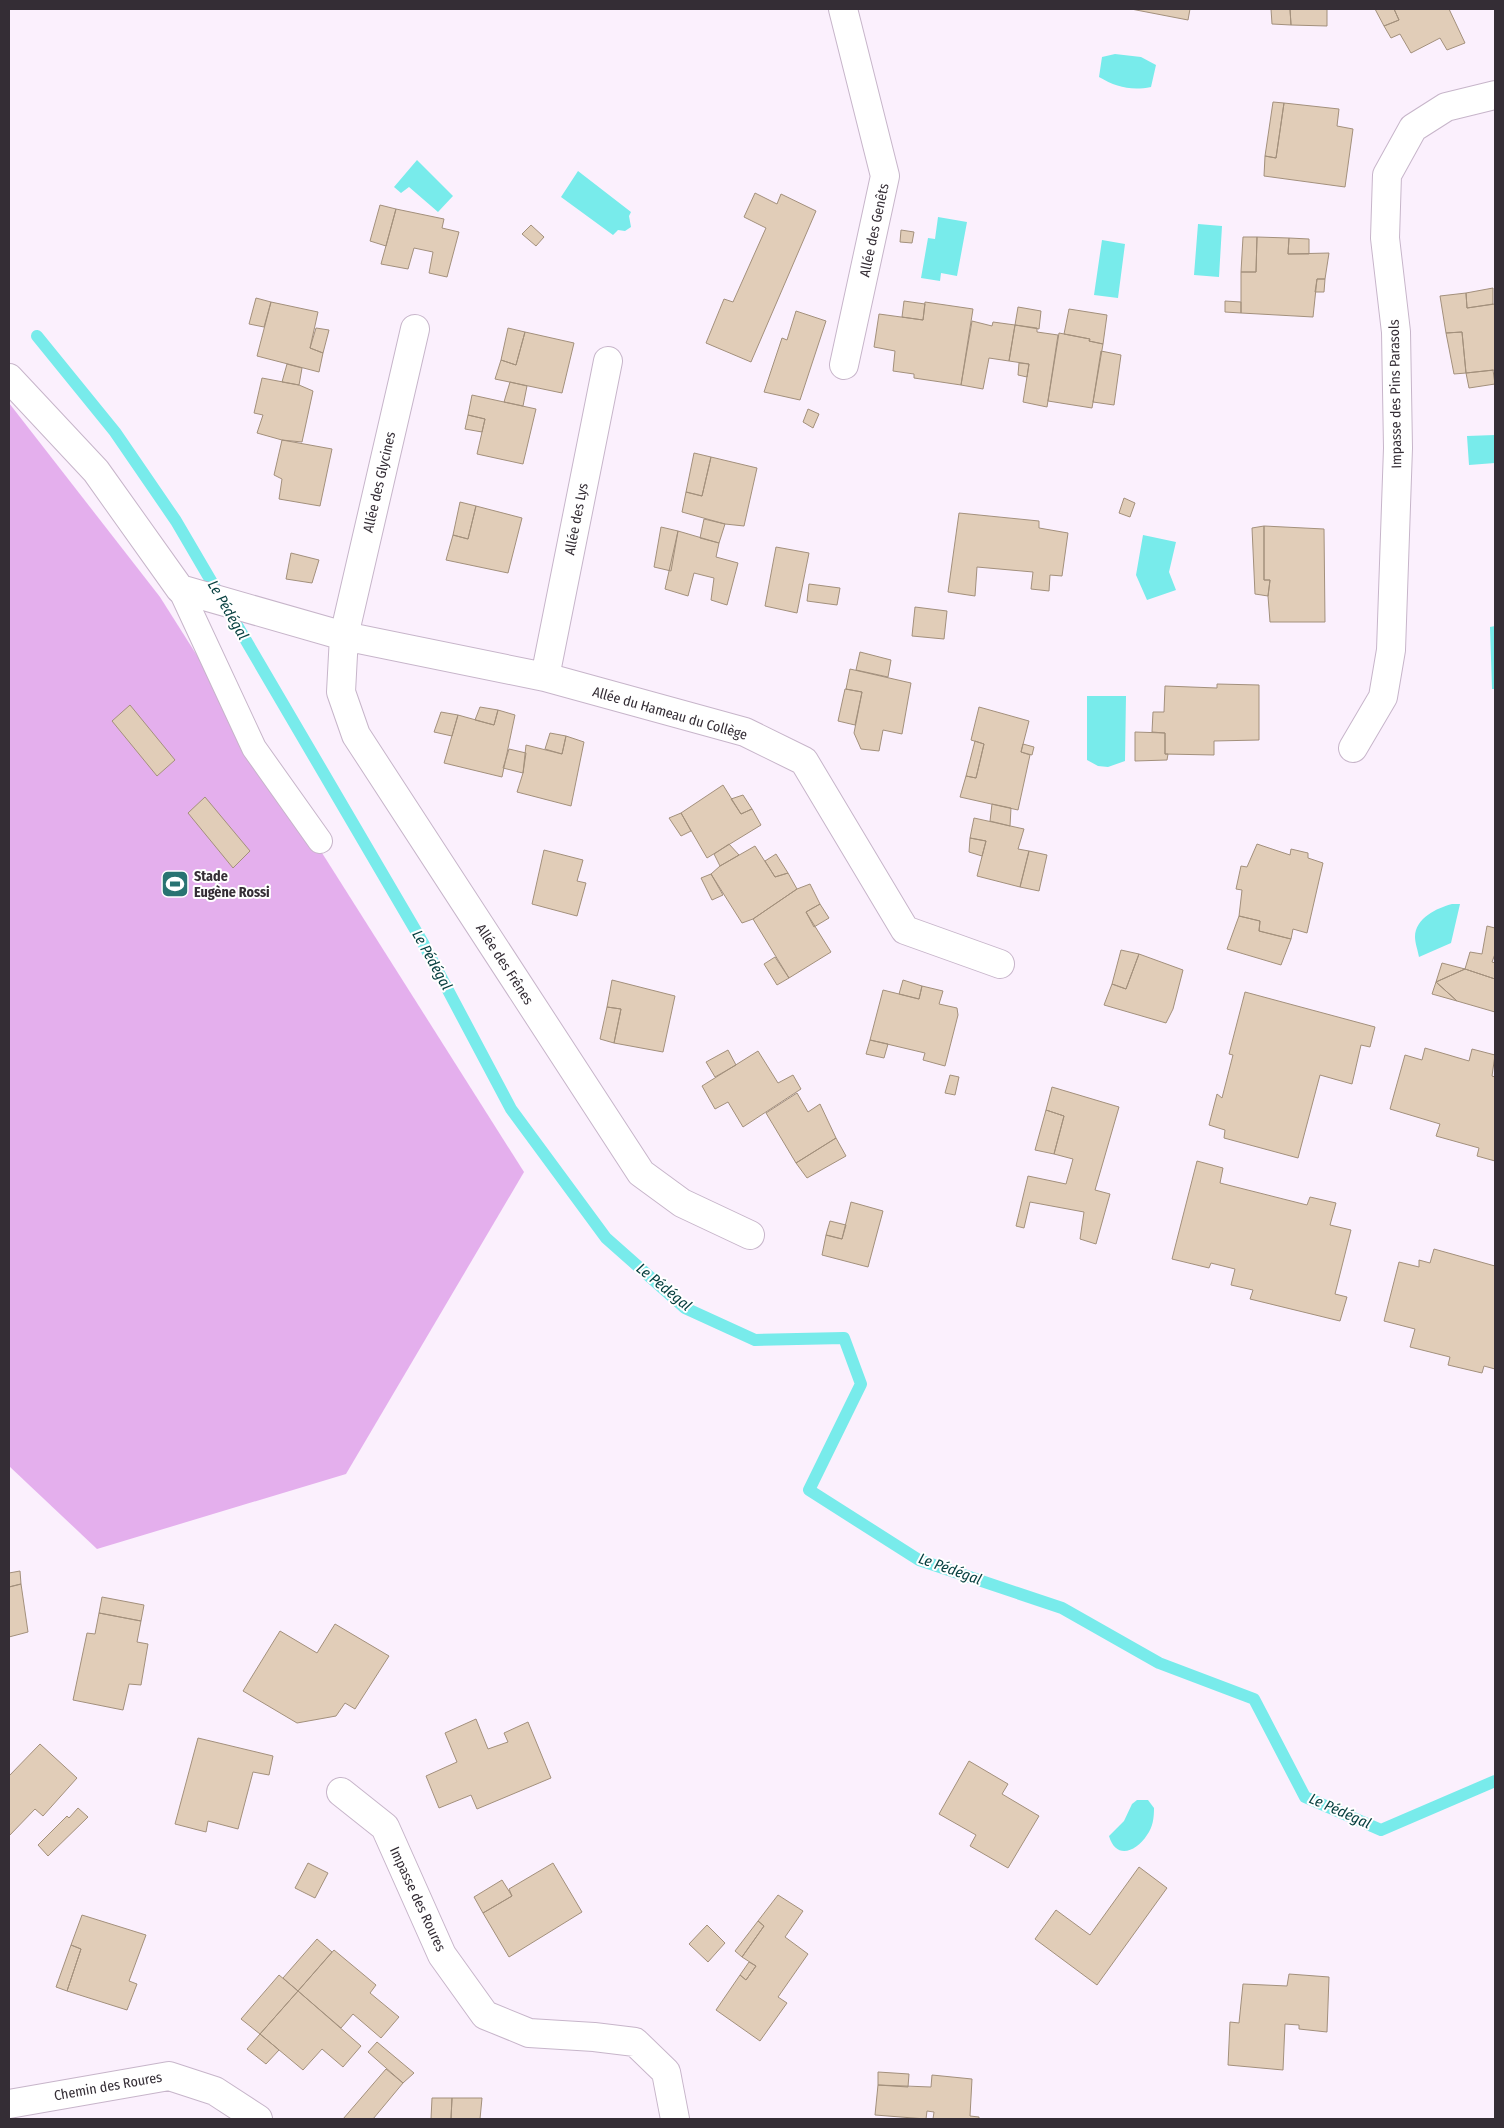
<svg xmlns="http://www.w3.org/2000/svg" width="1504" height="2128" font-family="'Fira Sans Condensed',sans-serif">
	<rect width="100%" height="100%" fill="#fbf0fd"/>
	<!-- green -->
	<path fill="#e4afed" d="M 9,403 L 160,597 L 524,1172 L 346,1474 L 97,1549 L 9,1466 Z"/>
	<!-- water -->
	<path fill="#78ebeb" d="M 1115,54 L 1141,57 L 1156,65 L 1151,87 C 1131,91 1116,87 1099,77 L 1102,57 Z
		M 417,160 L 453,196 L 438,212 L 409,187 L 401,193 L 394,187 Z
		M 578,171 L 631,212 L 629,216 L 631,227 L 625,231 L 618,230 L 613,235 L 561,197 Z
		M 938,217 L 967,222 L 957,276 L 941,273 L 940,281 L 921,278 L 928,238 L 935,239 Z
		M 1198,224 L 1222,226 L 1219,277 L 1194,275 Z
		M 1102,240 L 1125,244 L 1118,298 L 1094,295 Z
		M 1495,435 L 1495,463 L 1469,465 L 1467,436 Z
		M 1143,535 L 1176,542 L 1169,572 L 1176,590 L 1147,600 L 1136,575 Z
		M 1495,626 L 1495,689 L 1492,689 L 1490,627 Z
		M 1087,696 L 1126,696 L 1125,761 L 1108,767 L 1098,766 L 1087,760 Z
		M 1452,904 L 1460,904 L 1451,943 L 1419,957 C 1418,951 1415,943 1415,937 C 1415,918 1437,908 1452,904 Z
		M 1137,1800 L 1148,1800 L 1154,1808 C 1154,1818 1153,1827 1147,1835 C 1136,1852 1116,1860 1109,1836 L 1124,1821 L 1132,1804 Z"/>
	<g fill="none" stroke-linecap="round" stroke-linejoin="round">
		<!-- stream -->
		<path stroke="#78ebeb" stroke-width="12" d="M 37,336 L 115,432 L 176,521 L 423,943 L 511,1109 L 606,1238 L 685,1308 L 755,1340 L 844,1338 L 861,1384 L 809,1490 L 919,1560 L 1062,1608 L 1159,1663 L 1254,1699 L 1305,1797 L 1381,1830 L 1495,1781"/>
	</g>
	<!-- building -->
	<path fill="#e1cdb8" stroke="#a3907c" d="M 1131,9 L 1190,9 L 1188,20 Z
		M 1271,9 L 1290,9 L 1291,25 L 1272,24 Z
		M 1290,9 L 1327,9 L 1327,26 L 1291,25 Z
		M 1375,9 L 1394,9 L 1399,20 L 1384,26 Z
		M 1394,9 L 1449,9 L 1465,43 L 1447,50 L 1440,38 L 1411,53 L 1400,34 L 1391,38 L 1384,26 L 1399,20 Z
		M 1273,102 L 1284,103 L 1276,158 L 1265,156 Z
		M 1284,103 L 1339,109 L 1337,126 L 1353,129 L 1345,187 L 1264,176 L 1265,156 L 1276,158 Z
		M 755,193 L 777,204 L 781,194 L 816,211 L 751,362 L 706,343 L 724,299 L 733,302 L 766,228 L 744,217 Z
		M 380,205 L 396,209 L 386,246 L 370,241 Z
		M 396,209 L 444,219 L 442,228 L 459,232 L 447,277 L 429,273 L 433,252 L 414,248 L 408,269 L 381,264 Z
		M 531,225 L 544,237 L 536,246 L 522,234 Z
		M 901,230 L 914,232 L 912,243 L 900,242 Z
		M 1243,237 L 1257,237 L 1256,272 L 1241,272 Z
		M 1257,237 L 1289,238 L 1288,254 L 1329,253 L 1325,279 L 1317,279 L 1313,317 L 1241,313 L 1241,272 L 1256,272 Z
		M 1289,238 L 1309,239 L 1309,254 L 1288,254 Z
		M 1317,279 L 1325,279 L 1324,292 L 1315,292 Z
		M 1493,288 L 1493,304 L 1467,308 L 1466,293 Z
		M 1466,293 L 1467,308 L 1495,304 L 1495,370 L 1466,373 L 1462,332 L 1446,333 L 1440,296 Z
		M 256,298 L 271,302 L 264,327 L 249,324 Z
		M 904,301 L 925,304 L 923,320 L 902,317 Z
		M 1225,301 L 1241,302 L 1241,313 L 1225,312 Z
		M 271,302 L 318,312 L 310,348 L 323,353 L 319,372 L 257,356 Z
		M 925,302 L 973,309 L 961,385 L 914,378 L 914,374 L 893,371 L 895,351 L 874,347 L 879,314 L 923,320 Z
		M 1018,307 L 1041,311 L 1039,329 L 1015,325 Z
		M 1069,309 L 1107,315 L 1103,344 L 1089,341 L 1090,339 L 1064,334 Z
		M 796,311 L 826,321 L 800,400 L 764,392 L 782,338 L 787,340 Z
		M 972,321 L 992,326 L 993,322 L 1015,325 L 1009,361 L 989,358 L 983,389 L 961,385 Z
		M 1015,325 L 1037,328 L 1037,332 L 1058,335 L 1047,407 L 1023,402 L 1029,364 L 1009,361 Z
		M 316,328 L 329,330 L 323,353 L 310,348 Z
		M 508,328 L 525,332 L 516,365 L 501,360 Z
		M 525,332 L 574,343 L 562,393 L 495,379 L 501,360 L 516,365 Z
		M 1462,332 L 1466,373 L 1454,374 L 1446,333 Z
		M 1059,333 L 1090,339 L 1089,341 L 1103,344 L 1092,408 L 1048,401 Z
		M 1101,351 L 1121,355 L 1114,405 L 1093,402 Z
		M 1019,363 L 1029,364 L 1027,377 L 1018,375 Z
		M 287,364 L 302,368 L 299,385 L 282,382 Z
		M 1493,370 L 1495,384 L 1469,388 L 1466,373 Z
		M 262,378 L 299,385 L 313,391 L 302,442 L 282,440 L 257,433 L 263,415 L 254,413 Z
		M 510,382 L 527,386 L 523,406 L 504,402 Z
		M 472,395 L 536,409 L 523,464 L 477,454 L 485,419 L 468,415 Z
		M 808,409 L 819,414 L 813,428 L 803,422 Z
		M 468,415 L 485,419 L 482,432 L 465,429 Z
		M 282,440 L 332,449 L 320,506 L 279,499 L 282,479 L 274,475 Z
		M 694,453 L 711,457 L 702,496 L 686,492 Z
		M 711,457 L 757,468 L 744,526 L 725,524 L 682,512 L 686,492 L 702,496 Z
		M 1124,498 L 1135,503 L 1130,517 L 1119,513 Z
		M 460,502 L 476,506 L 468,539 L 453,535 Z
		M 476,506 L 522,518 L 508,573 L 446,560 L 453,535 L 468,539 Z
		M 959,513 L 1039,521 L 1039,528 L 1068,533 L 1062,576 L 1050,575 L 1049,591 L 1031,589 L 1033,572 L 977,567 L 975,596 L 948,592 Z
		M 704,519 L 725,524 L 719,543 L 700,538 Z
		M 1264,526 L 1324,529 L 1325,622 L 1270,622 L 1268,596 L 1270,580 L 1264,580 Z
		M 1264,526 L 1264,580 L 1270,580 L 1268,596 L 1255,594 L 1252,528 Z
		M 661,527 L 678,531 L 671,571 L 654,567 Z
		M 678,531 L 719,543 L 716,557 L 738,563 L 727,605 L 711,600 L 714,578 L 694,573 L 688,596 L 665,589 Z
		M 776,547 L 809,553 L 797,613 L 765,606 Z
		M 291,553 L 319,560 L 312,583 L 286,579 Z
		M 809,584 L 840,588 L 837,605 L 807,601 Z
		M 915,607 L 947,611 L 944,639 L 912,636 Z
		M 860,652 L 891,660 L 888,677 L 856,670 Z
		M 850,669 L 911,683 L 902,734 L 883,730 L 879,751 L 861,749 L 854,733 L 862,692 L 846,689 Z
		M 1217,684 L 1259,685 L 1259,740 L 1214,741 L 1214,755 L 1165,754 L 1165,733 L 1152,732 L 1153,712 L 1164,712 L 1165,686 L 1217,688 Z
		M 845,689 L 862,692 L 855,725 L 838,721 Z
		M 130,705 L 175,760 L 157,776 L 112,721 Z
		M 480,707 L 498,710 L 494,725 L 475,720 Z
		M 979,707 L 1029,721 L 1021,752 L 1030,755 L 1018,810 L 960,797 L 966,776 L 976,778 L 984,744 L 971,740 Z
		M 498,710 L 515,715 L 502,777 L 444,763 L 458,715 L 494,725 Z
		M 441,712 L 458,715 L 452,736 L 434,732 Z
		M 1135,732 L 1165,733 L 1165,754 L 1168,754 L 1167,760 L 1135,761 Z
		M 550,733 L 566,736 L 562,754 L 545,749 Z
		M 566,736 L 584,742 L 571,806 L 517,792 L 523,773 L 526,745 L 562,754 Z
		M 975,741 L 984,744 L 976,778 L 966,776 Z
		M 1023,744 L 1034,747 L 1032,755 L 1021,752 Z
		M 509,749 L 526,753 L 523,773 L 503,768 Z
		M 723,785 L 741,814 L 752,809 L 761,825 L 707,858 L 681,813 Z
		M 743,795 L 752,809 L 741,814 L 731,799 Z
		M 205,797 L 250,851 L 233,868 L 188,813 Z
		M 992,804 L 1011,808 L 1010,826 L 990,821 Z
		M 681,813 L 691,831 L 681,836 L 669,818 Z
		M 974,818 L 1024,829 L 1018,849 L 1029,851 L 1020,887 L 977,876 L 986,841 L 970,838 Z
		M 970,838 L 986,841 L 982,856 L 969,852 Z
		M 729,844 L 739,855 L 720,866 L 714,854 Z
		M 1257,844 L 1290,855 L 1291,849 L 1308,853 L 1308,858 L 1323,863 L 1307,933 L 1293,929 L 1291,939 L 1259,931 L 1260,921 L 1239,916 L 1242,890 L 1236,889 L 1241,866 L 1247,867 Z
		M 755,846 L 775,877 L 788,873 L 797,889 L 753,919 L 742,923 L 711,874 L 720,866 Z
		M 544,850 L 583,860 L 577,881 L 586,883 L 577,916 L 532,904 Z
		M 1029,851 L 1047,855 L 1039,891 L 1020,887 Z
		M 776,854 L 788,873 L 775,877 L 765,861 Z
		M 711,874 L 723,895 L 712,900 L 701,878 Z
		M 810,884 L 820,904 L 806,912 L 831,952 L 789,978 L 753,919 L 797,889 Z
		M 820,904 L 829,918 L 814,927 L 806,912 Z
		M 1239,916 L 1260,921 L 1259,931 L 1291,939 L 1281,965 L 1227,949 Z
		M 1487,926 L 1495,928 L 1495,954 L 1492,962 L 1495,963 L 1495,979 L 1465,969 L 1470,952 L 1482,954 Z
		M 1121,950 L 1139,954 L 1126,989 L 1112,984 Z
		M 1139,954 L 1183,970 L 1173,1009 L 1166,1023 L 1104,1005 L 1112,984 L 1126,989 Z
		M 775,957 L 789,978 L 777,985 L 764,964 Z
		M 1442,963 L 1465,969 L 1436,982 Z
		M 1465,969 L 1495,979 L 1495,1012 L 1457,1001 L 1436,982 Z
		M 612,980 L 675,996 L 663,1052 L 614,1043 L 621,1009 L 607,1007 Z
		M 903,980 L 922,986 L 919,999 L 899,994 Z
		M 1436,982 L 1457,1001 L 1432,994 Z
		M 922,986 L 943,991 L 939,1004 L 957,1008 L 958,1015 L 945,1066 L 923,1060 L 925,1053 L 870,1040 L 883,990 L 919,999 Z
		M 1245,992 L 1375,1027 L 1370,1047 L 1361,1045 L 1352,1084 L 1320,1075 L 1298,1158 L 1224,1138 L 1225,1130 L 1209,1125 L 1217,1094 L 1222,1098 L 1233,1055 L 1229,1054 Z
		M 607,1007 L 621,1009 L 614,1043 L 600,1039 Z
		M 870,1040 L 888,1044 L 884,1058 L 866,1054 Z
		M 1425,1048 L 1469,1061 L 1472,1049 L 1495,1055 L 1492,1076 L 1495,1077 L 1495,1161 L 1477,1156 L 1479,1148 L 1436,1136 L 1440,1124 L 1390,1109 L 1405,1055 L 1422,1060 Z
		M 728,1050 L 736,1065 L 715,1077 L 706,1062 Z
		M 758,1051 L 778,1083 L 793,1075 L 801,1089 L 743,1127 L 728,1102 L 715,1109 L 702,1086 Z
		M 950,1075 L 959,1077 L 955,1095 L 945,1093 Z
		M 1052,1087 L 1119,1107 L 1095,1190 L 1110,1194 L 1096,1244 L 1080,1239 L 1084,1212 L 1030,1202 L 1024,1228 L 1016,1226 L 1028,1176 L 1066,1184 L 1073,1159 L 1054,1154 L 1064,1116 L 1046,1110 Z
		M 797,1093 L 808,1112 L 820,1104 L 836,1138 L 796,1163 L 766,1113 Z
		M 1046,1110 L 1064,1116 L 1054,1154 L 1035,1150 Z
		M 836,1138 L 846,1156 L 807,1178 L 796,1163 Z
		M 1197,1161 L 1223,1168 L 1220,1183 L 1307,1205 L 1310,1197 L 1336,1203 L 1330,1225 L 1351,1230 L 1335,1294 L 1347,1297 L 1340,1321 L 1250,1299 L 1253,1290 L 1231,1285 L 1235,1269 L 1211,1263 L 1209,1268 L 1172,1259 Z
		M 851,1202 L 883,1211 L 868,1267 L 822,1255 L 826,1235 L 842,1239 Z
		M 830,1221 L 846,1225 L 842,1239 L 826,1235 Z
		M 1434,1249 L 1495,1266 L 1495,1369 L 1484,1366 L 1482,1373 L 1448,1365 L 1450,1357 L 1410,1347 L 1415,1329 L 1384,1321 L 1399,1262 L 1419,1267 L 1419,1260 L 1430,1263 Z
		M 20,1571 L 21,1584 L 9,1587 L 9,1573 Z
		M 21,1584 L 28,1632 L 9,1637 L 9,1587 Z
		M 102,1597 L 144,1605 L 141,1621 L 99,1613 Z
		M 99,1613 L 141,1621 L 137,1642 L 148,1644 L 141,1685 L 129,1684 L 123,1710 L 73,1700 L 87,1633 L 95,1634 Z
		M 335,1624 L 389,1656 L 355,1709 L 345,1703 L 336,1716 L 297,1723 L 243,1691 L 280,1631 L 317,1653 Z
		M 476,1719 L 488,1749 L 508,1742 L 504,1733 L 528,1722 L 551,1778 L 477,1809 L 471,1795 L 439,1808 L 426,1776 L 457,1762 L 445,1733 Z
		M 198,1738 L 273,1756 L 269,1775 L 253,1772 L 238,1829 L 208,1821 L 206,1832 L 175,1824 Z
		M 40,1744 L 77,1778 L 43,1816 L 35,1809 L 9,1836 L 9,1776 Z
		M 969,1761 L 1008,1784 L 1002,1794 L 1039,1816 L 1008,1868 L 970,1846 L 976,1835 L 939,1814 Z
		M 78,1808 L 88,1817 L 48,1856 L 38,1845 L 67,1816 L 69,1818 Z
		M 308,1863 L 328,1873 L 315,1898 L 295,1888 Z
		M 553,1863 L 582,1912 L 509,1957 L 483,1913 L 512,1896 L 509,1889 Z
		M 1139,1867 L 1167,1888 L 1097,1985 L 1035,1939 L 1056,1910 L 1090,1935 Z
		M 502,1880 L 512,1896 L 483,1913 L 474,1897 Z
		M 778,1895 L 803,1911 L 785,1937 L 808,1954 L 778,1997 L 787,2003 L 760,2041 L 716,2010 L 740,1975 L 746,1980 L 756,1966 L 742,1957 L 764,1926 L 758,1921 Z
		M 82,1915 L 146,1935 L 129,1981 L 137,1984 L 127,2010 L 67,1991 L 81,1949 L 71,1945 Z
		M 758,1921 L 764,1926 L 742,1957 L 735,1951 Z
		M 707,1925 L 725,1943 L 708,1962 L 689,1944 Z
		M 317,1939 L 332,1952 L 298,1991 L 283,1978 Z
		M 71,1945 L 81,1949 L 67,1991 L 56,1987 Z
		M 334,1950 L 376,1985 L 370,1993 L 399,2017 L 381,2038 L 353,2014 L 341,2028 L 298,1991 Z
		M 749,1962 L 756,1966 L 746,1980 L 740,1975 Z
		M 1289,1974 L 1329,1977 L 1327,2032 L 1299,2029 L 1299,2025 L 1285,2024 L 1283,2070 L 1228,2065 L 1230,2022 L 1239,2023 L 1243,1984 L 1287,1986 Z
		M 279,1975 L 298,1991 L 260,2034 L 241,2019 Z
		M 298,1991 L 361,2046 L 343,2067 L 322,2049 L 303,2070 L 260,2034 Z
		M 260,2034 L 279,2050 L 266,2064 L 247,2049 Z
		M 377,2042 L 414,2073 L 403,2083 L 368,2052 Z
		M 386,2069 L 403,2083 L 373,2119 L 343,2119 Z
		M 878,2072 L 909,2074 L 908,2087 L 878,2085 Z
		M 932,2075 L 972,2079 L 970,2116 L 979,2117 L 979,2119 L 933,2119 L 934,2112 L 927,2111 L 926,2119 L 875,2115 L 878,2085 L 931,2087 Z
		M 432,2098 L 452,2098 L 451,2119 L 431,2119 Z
		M 452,2098 L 482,2098 L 480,2119 L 409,2119 L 451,2119 Z"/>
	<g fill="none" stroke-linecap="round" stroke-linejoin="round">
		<!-- service casing -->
		<g stroke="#c7b5ca" stroke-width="26">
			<path id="service" d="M 180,589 L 254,748 L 320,841"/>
		</g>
		<!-- minor casing -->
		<g stroke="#c7b5ca" stroke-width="30">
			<path id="minor" d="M 843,9 L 885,176 L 844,365
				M 415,329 L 344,636 L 341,692 L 356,735 L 641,1173 L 682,1203 L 750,1235
				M 9,378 L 96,471 L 180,589 L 344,636 L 545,677 L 745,732 L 804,761 L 905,930 L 1000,964
				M 545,677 L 608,361
				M 1353,748 L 1383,697 L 1391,650 L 1398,448 L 1396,332 L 1385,238 L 1387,175 L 1413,128 L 1446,107 L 1495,95
				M 341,1792 L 385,1827 L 442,1955 L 485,2015 L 529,2033 L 594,2037 L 635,2042 L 666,2072 L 675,2119
				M 9,2104 L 169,2076 L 215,2091 L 258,2119"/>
		</g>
		<!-- service -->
		<use href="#service" stroke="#fff" stroke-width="24"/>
		<!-- minor -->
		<use href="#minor" stroke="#fff" stroke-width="28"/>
	</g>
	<!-- icons -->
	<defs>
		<g id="stadium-square" transform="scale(1.4375)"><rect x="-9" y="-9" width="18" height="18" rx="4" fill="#297372" stroke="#fff"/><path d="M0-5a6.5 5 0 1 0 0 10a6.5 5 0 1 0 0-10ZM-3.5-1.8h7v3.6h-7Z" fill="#fff"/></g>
	</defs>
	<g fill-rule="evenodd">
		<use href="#stadium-square" x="175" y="884"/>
	</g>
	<g text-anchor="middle" stroke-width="4" stroke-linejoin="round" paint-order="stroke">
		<!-- street labels -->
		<g font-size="14" fill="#342d35" stroke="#fff">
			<text transform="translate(874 230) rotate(-78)" y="5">Allée des Genêts</text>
			<text transform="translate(1395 394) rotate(-91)" y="5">Impasse des Pins Parasols</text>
			<text transform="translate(379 482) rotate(-77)" y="5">Allée des Glycines</text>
			<text transform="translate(576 519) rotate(-79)" y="5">Allée des Lys</text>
			<text transform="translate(670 713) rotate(16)" y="5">Allée du Hameau du Collège</text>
			<text transform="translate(505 964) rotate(57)" y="5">Allée des Frênes</text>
			<text transform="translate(418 1899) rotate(65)" y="5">Impasse des Roures</text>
			<text transform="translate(108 2086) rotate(-10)" y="5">Chemin des Roures</text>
		</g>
		<!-- poi labels -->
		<g font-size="14" font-weight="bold" fill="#342d35" stroke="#fff" text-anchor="start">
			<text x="194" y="881">Stade<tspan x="194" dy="16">Eugène Rossi</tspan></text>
		</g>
		<!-- water labels -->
		<g font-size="15" font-style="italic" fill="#053e3e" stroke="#fff">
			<text transform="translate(228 610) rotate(60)" y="5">Le Pédégal</text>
			<text transform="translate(432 960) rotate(61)" y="5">Le Pédégal</text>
			<text transform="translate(664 1287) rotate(39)" y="5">Le Pédégal</text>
			<text transform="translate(950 1569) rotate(20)" y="5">Le Pédégal</text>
			<text transform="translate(1340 1811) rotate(24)" y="5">Le Pédégal</text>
		</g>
	</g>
	<!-- border -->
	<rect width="1504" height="2128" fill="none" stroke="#342d35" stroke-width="20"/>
</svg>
